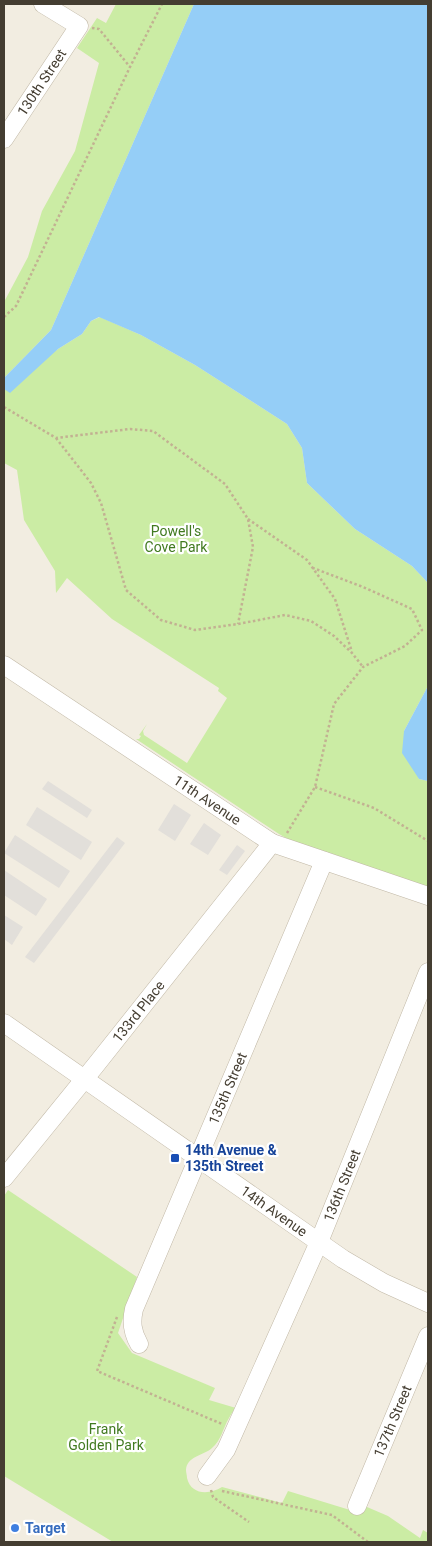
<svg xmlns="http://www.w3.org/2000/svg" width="432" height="1546" font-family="Roboto,sans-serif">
	<rect width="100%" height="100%" fill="#f2ede1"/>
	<!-- green -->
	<path fill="#cbeca4" d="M 116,4 L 194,4 L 51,330 L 4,378 L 4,302 L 28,257 L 42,211 L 75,151 L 99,63 L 77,48 L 97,18 L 106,23 Z
		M 100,317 L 141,335 L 195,365 L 287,424 L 302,448 L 307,483 L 355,529 L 412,566 L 428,583 L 428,686 L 404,731 L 419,779 L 428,781 L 428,890 L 314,854 L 279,834 L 136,739 L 139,739 L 141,736 L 139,735 L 147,724 L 143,731 L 144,735 L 187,763 L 227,698 L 218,691 L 219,688 L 112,619 L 67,578 L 56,593 L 55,571 L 24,520 L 17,470 L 4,463 L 4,388 L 58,349 L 82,334 L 91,321 Z
		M 8,1190 L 137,1277 L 118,1333 L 132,1353 L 215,1388 L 209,1400 L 236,1408 C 233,1411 231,1414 229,1418 C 223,1428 221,1441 212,1448 C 203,1456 187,1456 186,1470 C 186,1473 187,1475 187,1478 C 191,1495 209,1495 222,1487 L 282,1503 L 288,1491 L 350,1510 L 367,1507 L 388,1516 L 420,1538 L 423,1530 L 428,1533 L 428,1542 L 113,1542 L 4,1476 L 4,1196 Z"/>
	<!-- parking -->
	<path fill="#e2dfda" d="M 48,781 L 92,810 L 87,818 L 42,789 Z
		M 174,804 L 191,815 L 175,841 L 158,830 Z
		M 37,807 L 92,842 L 81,860 L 26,825 Z
		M 204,823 L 221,835 L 208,855 L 190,844 Z
		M 15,835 L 70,871 L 59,888 L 4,853 Z
		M 117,837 L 125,843 L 34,963 L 25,957 Z
		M 237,845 L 245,851 L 227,875 L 219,870 Z
		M 4,870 L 47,899 L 36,916 L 4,895 Z
		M 4,915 L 23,927 L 12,945 L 4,939 Z"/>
	<!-- water -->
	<path fill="#95cef7" d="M 194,4 L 428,4 L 428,583 L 412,566 L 355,529 L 307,483 L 302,448 L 287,424 L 195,365 L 141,335 L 99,317 L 91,321 L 82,334 L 58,349 L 10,393 L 4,389 L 4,378 L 51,330 Z
		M 428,686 L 428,781 L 419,779 L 402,753 L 404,731 Z"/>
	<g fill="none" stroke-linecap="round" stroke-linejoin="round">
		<!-- minor casing -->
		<g stroke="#c1b8a6" stroke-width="19">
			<g id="minor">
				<path id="s1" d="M 4,139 L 79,26 L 43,4"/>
				<path id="s2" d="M 4,665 L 272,843 L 428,896"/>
				<path id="s3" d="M 4,1023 L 343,1259 L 384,1283 L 428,1303"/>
				<path id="s4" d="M 4,1178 L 95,1066 L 272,843"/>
				<path id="s5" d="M 139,1344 C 132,1332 131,1322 134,1309 L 324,861"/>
				<path id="s6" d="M 207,1476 L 226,1450 L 319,1242 L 428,972"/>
				<path id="s7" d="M 357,1506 L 428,1336"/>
			</g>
		</g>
		<!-- path -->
		<path stroke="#c2b192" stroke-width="2.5" stroke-dasharray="2.5 2.5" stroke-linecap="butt" d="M 92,28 L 99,29 L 130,67
			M 4,317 L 16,306 L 130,67 L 162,4
			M 4,407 L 56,438 L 130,429 L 153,431 L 225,484 L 248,519 L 253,547 L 238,624
			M 56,438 L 91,483 L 101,503 L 126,590 L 161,620 L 195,630 L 238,624 L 285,615 L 311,621 L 334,636 L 352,653 L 363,667
			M 248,519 L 307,560 L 335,599 L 352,652
			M 315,787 L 374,808 L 428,841
			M 287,833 L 315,787 L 334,704 L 363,667 L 405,646 L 422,630 L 412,609 L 363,587 L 313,568
			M 117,1317 L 97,1371 L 222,1424
			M 211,1490 L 213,1497 L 249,1522
			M 222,1491 L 332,1515 L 368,1542"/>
		<!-- minor -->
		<use href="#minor" stroke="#fff" stroke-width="18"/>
	</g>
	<!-- markers -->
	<rect fill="#1a4fb4" stroke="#fff" stroke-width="2" x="170" y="1153" width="10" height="10" rx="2.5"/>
	<circle fill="#3f7fe0" stroke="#fff" stroke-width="2" cx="15" cy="1528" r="5"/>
	<g text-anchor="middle" stroke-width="4.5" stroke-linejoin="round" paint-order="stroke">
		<!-- street labels -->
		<g font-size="14" fill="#443d31" stroke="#fff">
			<text dy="5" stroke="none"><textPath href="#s1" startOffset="68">130th Street</textPath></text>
			<text dy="5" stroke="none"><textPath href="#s2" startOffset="244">11th Avenue</textPath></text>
			<text dy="5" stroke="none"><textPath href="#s4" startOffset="214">133rd Place</textPath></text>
			<text dy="5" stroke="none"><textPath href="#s5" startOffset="276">135th Street</textPath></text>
			<text dy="5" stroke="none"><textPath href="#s6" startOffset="321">136th Street</textPath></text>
			<text dy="5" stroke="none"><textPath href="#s3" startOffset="329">14th Avenue</textPath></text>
			<text dy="5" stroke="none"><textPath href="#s7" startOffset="92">137th Street</textPath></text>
		</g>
		<!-- park labels -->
		<g font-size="14" fill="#417a20" stroke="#fff">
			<text x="176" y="536">Powell's<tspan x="176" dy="16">Cove Park</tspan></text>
			<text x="106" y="1434">Frank<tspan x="106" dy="16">Golden Park</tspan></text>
		</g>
		<!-- transit labels -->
		<g font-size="14" font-weight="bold" fill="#164399" stroke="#fff" text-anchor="start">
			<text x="185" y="1155">14th Avenue &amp;<tspan x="185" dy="16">135th Street</tspan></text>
		</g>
		<!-- shop labels -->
		<g font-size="14" font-weight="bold" fill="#366cbe" stroke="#fff" text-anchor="start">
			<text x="25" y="1533">Target</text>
		</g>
	</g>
	<!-- border -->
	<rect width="432" height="1546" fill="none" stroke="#443d31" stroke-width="10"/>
</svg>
